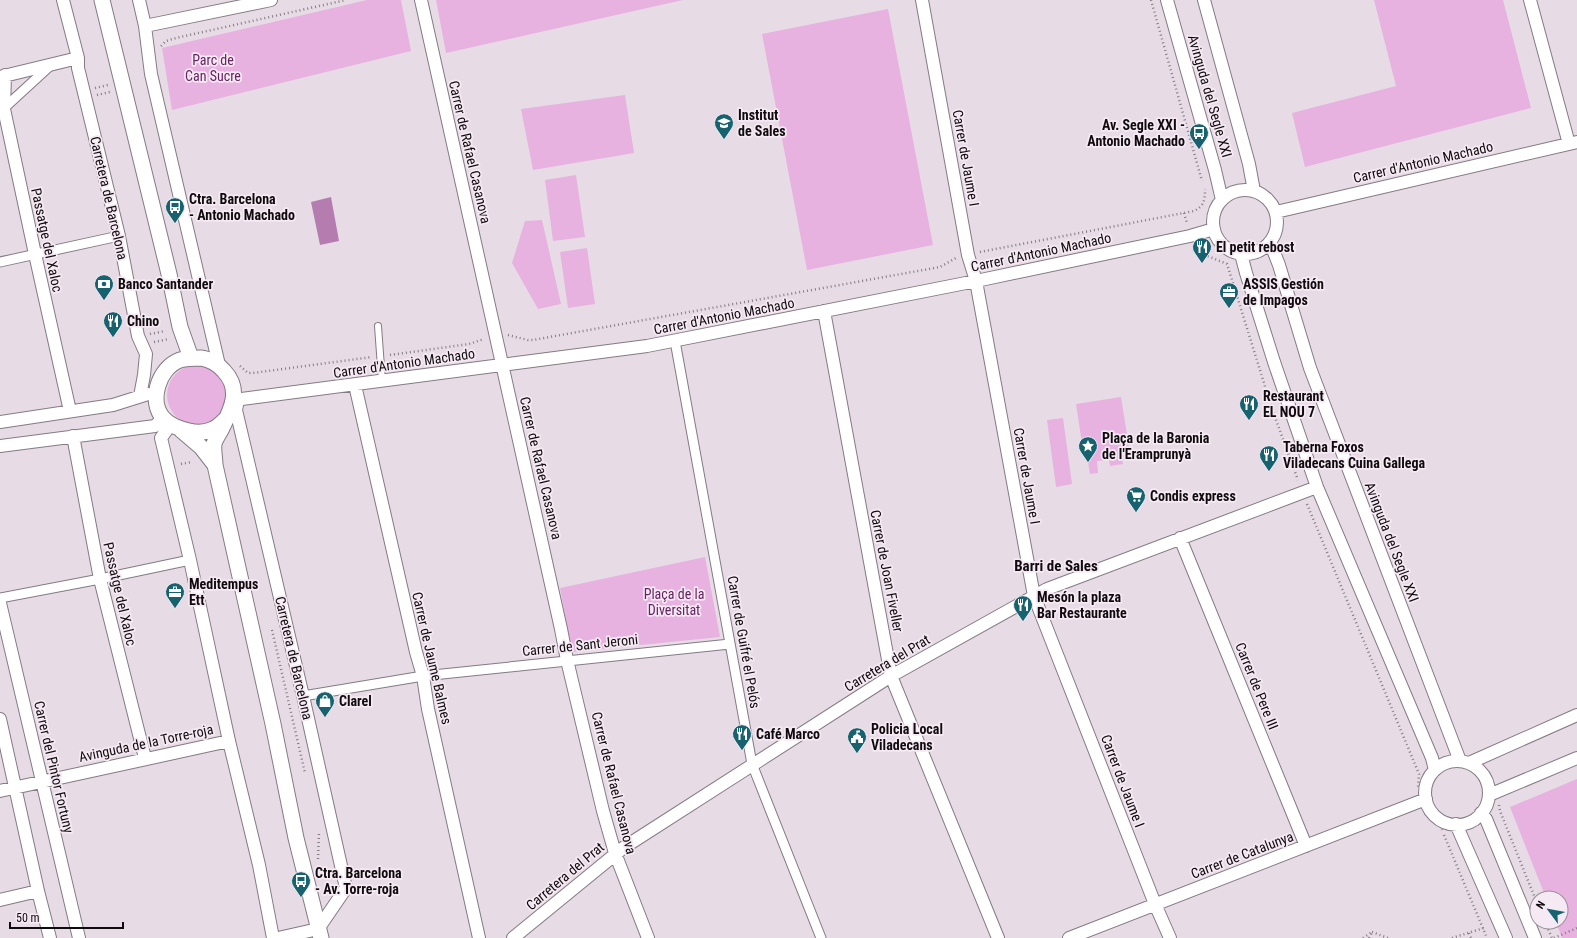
<svg xmlns="http://www.w3.org/2000/svg" width="1577" height="938" font-family="'Roboto Condensed',sans-serif">
	<rect width="100%" height="100%" fill="#e7dce6"/>
	<!-- green -->
	<path fill="#e7b1e0" d="M 367,0 L 401,0 L 411,51 L 172,110 L 162,48 Z
		M 436,0 L 683,0 L 446,53 Z
		M 1374,0 L 1503,0 L 1531,108 L 1305,167 L 1292,113 L 1396,86 Z
		M 888,9 L 933,245 L 807,270 L 762,34 Z
		M 625,95 L 634,153 L 533,170 L 521,109 Z
		M 576,175 L 585,237 L 553,241 L 545,180 Z
		M 542,220 L 561,304 L 538,309 L 512,263 L 525,221 Z
		M 587,248 L 595,304 L 568,308 L 560,252 Z
		M167 395a30 30 0 1 1 60 0a30 30 0 1 1-60 0Z
		M 1121,397 L 1129,447 L 1120,449 L 1123,464 L 1110,466 L 1109,460 L 1097,461 L 1098,473 L 1090,474 L 1086,450 L 1083,450 L 1076,404 Z
		M 1063,418 L 1072,484 L 1056,487 L 1047,420 Z
		M 705,557 L 720,637 L 572,652 L 560,588 Z
		M 1577,779 L 1577,938 L 1562,938 L 1556,922 L 1561,922 L 1561,898 L 1546,898 L 1510,807 Z"/>
	<!-- water -->
	<path fill="#b57daf" d="M 331,197 L 339,241 L 320,245 L 311,202 Z"/>
	<g fill="none" stroke-linecap="round" stroke-linejoin="round">
		<!-- service casing -->
		<g stroke="#847a83" stroke-width="8">
			<path id="service" d="M 378,326 L 382,381"/>
		</g>
		<!-- pedestrian casing -->
		<g stroke="#847a83" stroke-width="11">
			<path id="pedestrian" d="M 2,110 L 51,65
				M 0,262 L 119,236
				M 675,341 L 752,764 L 821,938
				M 0,598 L 100,579 L 190,560
				M 303,696 L 423,676 L 730,644"/>
		</g>
		<!-- minor casing -->
		<g stroke="#847a83" stroke-width="14">
			<path id="minor" d="M 63,0 L 78,58 L 78,68 L 119,236 L 138,336 L 146,354 L 144,375 L 140,396
				M 139,0 L 145,26 L 151,74 L 219,365
				M 421,0 L 561,629 L 567,660 L 603,811 L 615,853 L 648,938
				M 922,0 L 968,255 L 976,281 L 1034,596 L 1155,904 L 1170,938
				M 1167,0 L 1215,170 L 1222,200
				M 1204,0 L 1249,164 L 1254,191
				M 1530,0 L 1569,144
				M 145,26 L 271,0
				M 5,75 L 4,109 L 35,254 L 70,411
				M 0,77 L 78,58
				M1213 222a32 32 0 1 1 64 0a32 32 0 1 1-64 0Z
				M 1276,212 L 1577,142
				M 1270,242 L 1279,265 L 1310,368 L 1460,761
				M 1241,254 L 1246,273 L 1274,362 L 1317,487 L 1432,758 L 1435,770
				M 824,311 L 891,676 L 998,938
				M 355,385 L 416,652 L 423,676 L 428,709 L 479,938
				M 234,400 L 647,346 L 976,281 L 1190,236 L 1214,229
				M 238,400 L 236,410 L 303,696 L 346,888 L 318,929 L 278,938
				M 0,422 L 113,405 L 148,394
				M 171,424 L 161,438 L 190,560 L 229,741 L 259,865 L 273,938
				M 73,436 L 100,579 L 145,758
				M 0,446 L 155,426 L 163,418
				M 1180,538 L 1306,846
				M 0,603 L 79,938
				M 0,719 L 38,891 L 50,938
				M1425 793a32 32 0 1 1 64 0a32 32 0 1 1-64 0Z
				M 1469,763 L 1577,715
				M 0,791 L 229,741
				M 1489,795 L 1577,758
				M 1481,813 L 1486,819 L 1535,938
				M 1456,824 L 1506,938
				M 0,900 L 38,891
				M 513,938 L 623,848 L 891,676 L 1047,589 L 1317,487
				M 1069,938 L 1426,799"/>
		</g>
		<!-- tertiary casing -->
		<g stroke="#847a83" stroke-width="17">
			<path id="tertiary" d="M 102,0 L 169,274 L 180,327 L 191,358
				M 227,418 C 222,422 218,427 213,429 C 205,433 197,433 189,431 C 180,429 171,426 164,419 C 148,402 158,368 180,360 C 186,358 194,358 201,358 C 210,359 219,365 224,371 C 242,390 231,410 221,430 C 219,434 215,439 214,444 C 213,450 215,458 215,465 L 273,724 L 296,838 L 321,938
				M 181,430 L 201,447 L 215,465"/>
		</g>
		<!-- path -->
		<path stroke="#847c83" stroke-width="2.5" stroke-dasharray="1 3" stroke-linecap="butt" d="M 1151,0 L 1202,181
			M 161,46 L 166,41 L 176,38 L 346,0
			M 95,88 L 108,85
			M 97,95 L 110,92
			M 1184,213 L 1187,223
			M 1193,250 L 1227,264 L 1273,412 L 1298,480
			M 980,252 L 1194,211 C 1204,206 1205,200 1205,189
			M 150,334 L 165,331
			M 508,335 L 528,340 L 533,340 L 940,267 L 956,258
			M 154,342 L 169,339
			M 390,355 L 469,344 L 484,339
			M 240,366 L 248,373 L 253,373 L 372,357
			M 181,464 L 192,462
			M 1307,504 L 1419,774 L 1418,788
			M 272,630 L 305,773
			M 1499,805 L 1500,811 L 1537,903
			M 1425,813 L 1440,825 L 1442,830
			M 1444,835 L 1487,938
			M 318,859 L 319,832
			M 1545,922 L 1552,938
			M 1372,932 L 1388,938
			M 1469,933 L 1471,938
			M 1363,938 L 1372,932
			M 1369,938 L 1372,932
			M 1452,938 L 1484,928
			M 1554,938 L 1577,928"/>
		<!-- service -->
		<use href="#service" stroke="#fff" stroke-width="6"/>
		<!-- pedestrian -->
		<use href="#pedestrian" stroke="#fff" stroke-width="9"/>
		<!-- minor -->
		<use href="#minor" stroke="#fff" stroke-width="12"/>
		<!-- tertiary -->
		<use href="#tertiary" stroke="#fff" stroke-width="15"/>
	</g>
	<!-- icons -->
	<defs>
		<g id="school-pin" transform="scale(1)"><path d="M0 17L-7.5 6A9.5 9.5 0 1 1 7.5 6Z" fill="#16626e" stroke="#f5e9f3"/><path d="M0-5L7-2L0 1L-7-2ZM-4 1L0 2.5L4 1V4Q0 6-4 4Z" fill="#fff"/></g>
		<g id="bus-pin" transform="scale(1)"><path d="M0 17L-7.5 6A9.5 9.5 0 1 1 7.5 6Z" fill="#16626e" stroke="#f5e9f3"/><path d="M-5-6H5V4H4V6H2V4H-2V6H-4V4H-5ZM-3.5-4V0h7V-4ZM-3.5 1.2v1.5H-2V1.2ZM2 1.2v1.5H3.5V1.2Z" fill="#fff"/></g>
		<g id="restaurant-pin" transform="scale(1)"><path d="M0 17L-7.5 6A9.5 9.5 0 1 1 7.5 6Z" fill="#16626e" stroke="#f5e9f3"/><path d="M-5-6h1v4h1v-4h1v4h1v-4h1v5L-1.5 .5V6h-2V.5L-5-1ZM5-6V6H3V1.5H1.5Q1.5-4 5-6Z" fill="#fff"/></g>
		<g id="bank-pin" transform="scale(1)"><path d="M0 17L-7.5 6A9.5 9.5 0 1 1 7.5 6Z" fill="#16626e" stroke="#f5e9f3"/><path d="M-6-4H6V4H-6ZM0-2.3a2.3 2.3 0 1 0 0 4.6a2.3 2.3 0 1 0 0-4.6Z" fill="#fff"/></g>
		<g id="office-pin" transform="scale(1)"><path d="M0 17L-7.5 6A9.5 9.5 0 1 1 7.5 6Z" fill="#16626e" stroke="#f5e9f3"/><path d="M-6-3h4V-5.5h4V-3h4V5H-6ZM-1-4.5V-3h2v-1.5ZM-6 0V1H6V0Z" fill="#fff"/></g>
		<g id="sight-pin" transform="scale(1)"><path d="M0 17L-7.5 6A9.5 9.5 0 1 1 7.5 6Z" fill="#16626e" stroke="#f5e9f3"/><path d="M0-6L1.8-2.2L6-1.7L2.9 1.2L3.7 5.4L0 3.3L-3.7 5.4L-2.9 1.2L-6-1.7L-1.8-2.2Z" fill="#fff"/></g>
		<g id="supermarket-pin" transform="scale(1)"><path d="M0 17L-7.5 6A9.5 9.5 0 1 1 7.5 6Z" fill="#16626e" stroke="#f5e9f3"/><path d="M-6-5.5h2.5l.6 2H6L4.5 2H-2.5L-4.4-4H-6ZM-1.5 3.2a1.3 1.3 0 1 0 .1 0ZM3 3.2a1.3 1.3 0 1 0 .1 0Z" fill="#fff"/></g>
		<g id="shop-pin" transform="scale(1)"><path d="M0 17L-7.5 6A9.5 9.5 0 1 1 7.5 6Z" fill="#16626e" stroke="#f5e9f3"/><path d="M-5-2.5h2.3a2.7 3.5 0 0 1 5.4 0H5L5.5 6h-11ZM-1.5-2.5h3a1.5 2.3 0 0 0-3 0Z" fill="#fff"/></g>
		<g id="civic-pin" transform="scale(1)"><path d="M0 17L-7.5 6A9.5 9.5 0 1 1 7.5 6Z" fill="#16626e" stroke="#f5e9f3"/><path d="M-.6-6.5H3V-4.5H.6V-3L4-1V1h2V6H-6V1h2V-1L-.6-3ZM-1.2 2.5V6h2.4V2.5Z" fill="#fff"/></g>
	</defs>
	<g fill-rule="evenodd">
		<use href="#school-pin" x="724" y="123"/>
		<use href="#bus-pin" x="1199" y="133"/>
		<use href="#bus-pin" x="175" y="207"/>
		<use href="#restaurant-pin" x="1202" y="247"/>
		<use href="#bank-pin" x="104" y="284"/>
		<use href="#office-pin" x="1229" y="292"/>
		<use href="#restaurant-pin" x="113" y="321"/>
		<use href="#restaurant-pin" x="1249" y="404"/>
		<use href="#sight-pin" x="1088" y="446"/>
		<use href="#restaurant-pin" x="1269" y="455"/>
		<use href="#supermarket-pin" x="1136" y="496"/>
		<use href="#office-pin" x="175" y="592"/>
		<use href="#restaurant-pin" x="1023" y="605"/>
		<use href="#shop-pin" x="325" y="701"/>
		<use href="#restaurant-pin" x="742" y="734"/>
		<use href="#civic-pin" x="857" y="737"/>
		<use href="#bus-pin" x="301" y="881"/>
	</g>
	<g text-anchor="middle" stroke-width="3.5" stroke-linejoin="round" paint-order="stroke">
		<!-- park labels -->
		<g font-size="14" fill="#662261" stroke="#f5e9f3">
			<text x="213" y="65">Parc de<tspan x="213" dy="16">Can Sucre</tspan></text>
			<text x="674" y="599">Plaça de la<tspan x="674" dy="16">Diversitat</tspan></text>
		</g>
		<!-- street labels -->
		<g font-size="14" fill="#0e0a0d" stroke="#f5e9f3">
			<text transform="translate(1210 96) rotate(74)" y="5">Avinguda del Segle XXI</text>
			<text transform="translate(470 152) rotate(77)" y="5">Carrer de Rafael Casanova</text>
			<text transform="translate(966 158) rotate(80)" y="5">Carrer de Jaume I</text>
			<text transform="translate(1423 162) rotate(-13)" y="5">Carrer d'Antonio Machado</text>
			<text transform="translate(109 198) rotate(77)" y="5">Carretera de Barcelona</text>
			<text transform="translate(47 240) rotate(78)" y="5">Passatge del Xaloc</text>
			<text transform="translate(1041 252) rotate(-12)" y="5">Carrer d'Antonio Machado</text>
			<text transform="translate(724 316) rotate(-11)" y="5">Carrer d'Antonio Machado</text>
			<text transform="translate(404 363) rotate(-8)" y="5">Carrer d'Antonio Machado</text>
			<text transform="translate(541 468) rotate(77)" y="5">Carrer de Rafael Casanova</text>
			<text transform="translate(1027 476) rotate(80)" y="5">Carrer de Jaume I</text>
			<text transform="translate(1392 542) rotate(69)" y="5">Avinguda del Segle XXI</text>
			<text transform="translate(887 571) rotate(79)" y="5">Carrer de Joan Fiveller</text>
			<text transform="translate(120 594) rotate(77)" y="5">Passatge del Xaloc</text>
			<text transform="translate(744 642) rotate(80)" y="5">Carrer de Guifré el Pelós</text>
			<text transform="translate(580 645) rotate(-6)" y="5">Carrer de Sant Jeroni</text>
			<text transform="translate(294 658) rotate(77)" y="5">Carretera de Barcelona</text>
			<text transform="translate(432 658) rotate(77)" y="5">Carrer de Jaume Balmes</text>
			<text transform="translate(887 663) rotate(-31)" y="5">Carretera del Prat</text>
			<text transform="translate(1257 686) rotate(68)" y="5">Carrer de Pere III</text>
			<text transform="translate(146 743) rotate(-12)" y="5">Avinguda de la Torre-roja</text>
			<text transform="translate(54 767) rotate(77)" y="5">Carrer del Pintor Fortuny</text>
			<text transform="translate(1123 781) rotate(69)" y="5">Carrer de Jaume I</text>
			<text transform="translate(614 783) rotate(76)" y="5">Carrer de Rafael Casanova</text>
			<text transform="translate(1242 855) rotate(-21)" y="5">Carrer de Catalunya</text>
			<text transform="translate(565 876) rotate(-40)" y="5">Carretera del Prat</text>
		</g>
		<!-- poi labels -->
		<g font-size="14" font-weight="bold" fill="#0e0a0d" stroke="#f5e9f3" text-anchor="start">
			<text x="738" y="120">Institut<tspan x="738" dy="16">de Sales</tspan></text>
			<text x="1185" y="130" text-anchor="end">Av. Segle XXI -<tspan x="1185" dy="16">Antonio Machado</tspan></text>
			<text x="189" y="204">Ctra. Barcelona<tspan x="189" dy="16">- Antonio Machado</tspan></text>
			<text x="1216" y="252">El petit rebost</text>
			<text x="118" y="289">Banco Santander</text>
			<text x="1243" y="289">ASSIS Gestión<tspan x="1243" dy="16">de Impagos</tspan></text>
			<text x="127" y="326">Chino</text>
			<text x="1263" y="401">Restaurant<tspan x="1263" dy="16">EL NOU 7</tspan></text>
			<text x="1102" y="443">Plaça de la Baronia<tspan x="1102" dy="16">de l'Eramprunyà</tspan></text>
			<text x="1283" y="452">Taberna Foxos<tspan x="1283" dy="16">Viladecans Cuina Gallega</tspan></text>
			<text x="1150" y="501">Condis express</text>
			<text x="189" y="589">Meditempus<tspan x="189" dy="16">Ett</tspan></text>
			<text x="1037" y="602">Mesón la plaza<tspan x="1037" dy="16">Bar Restaurante</tspan></text>
			<text x="339" y="706">Clarel</text>
			<text x="871" y="734">Policia Local<tspan x="871" dy="16">Viladecans</tspan></text>
			<text x="756" y="739">Café Marco</text>
			<text x="315" y="878">Ctra. Barcelona<tspan x="315" dy="16">- Av. Torre-roja</tspan></text>
		</g>
		<!-- neighbourhood labels -->
		<g font-size="15" font-weight="bold" fill="#0e0a0d" stroke="#f5e9f3">
			<text x="1056" y="571">Barri de Sales</text>
		</g>
	</g>
	<!-- north arrow -->
	<g transform="translate(1549 910) rotate(302)"><circle r="19" fill="#f5e9f3" stroke="#999097"/>
	<path d="M0-3L7 15L0 10L-7 15Z" fill="#16626e"/>
	<text y="-6" font-size="11" font-weight="bold" text-anchor="middle" fill="#0e0a0d">N</text>
	</g>
	<!-- scale -->
	<path d="M10 922v6h113v-6" fill="none" stroke="#0e0a0d" stroke-width="2"/>
	<text x="16" y="922" font-size="12" fill="#0e0a0d" stroke="#f5e9f3" stroke-width="3" paint-order="stroke">50 m</text>
</svg>
